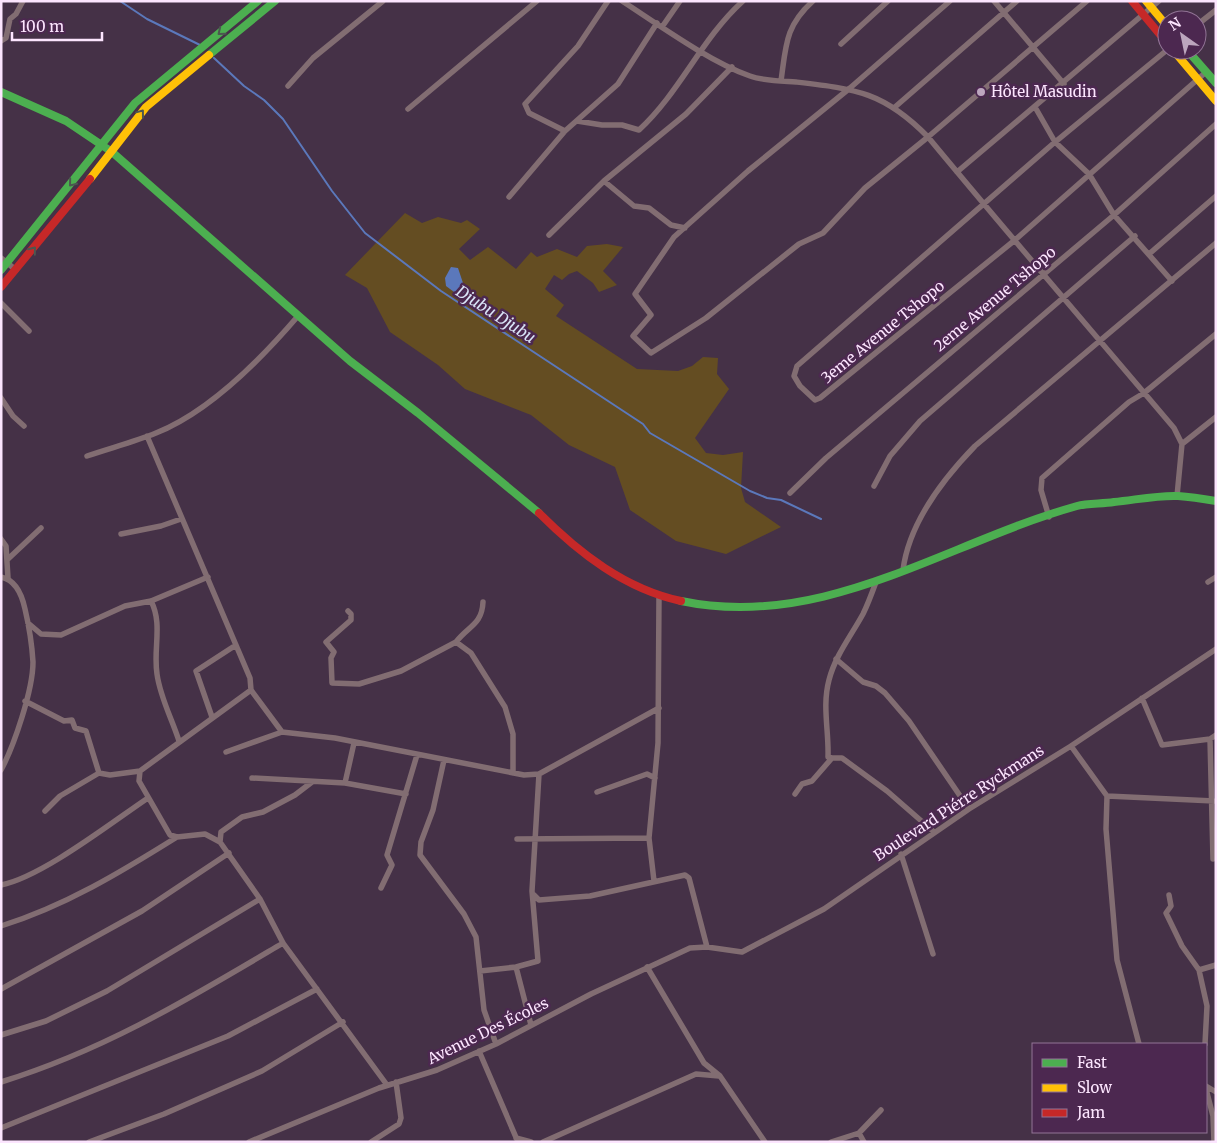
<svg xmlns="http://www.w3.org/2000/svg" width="1217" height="1143" font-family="Merriweather,serif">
	<rect width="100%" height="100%" fill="#453147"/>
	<!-- green -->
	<path fill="#644d22" d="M 405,213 L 422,223 L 438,217 L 461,223 L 467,220 L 480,229 L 459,249 L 470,260 L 488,247 L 516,269 L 531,252 L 537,257 L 557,249 L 577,257 L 587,246 L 607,244 L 623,247 L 603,271 L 617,285 L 599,292 L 593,283 L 577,271 L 569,274 L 562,280 L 554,275 L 545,289 L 564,305 L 556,316 L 637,369 L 678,371 L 692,366 L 703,357 L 718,358 L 717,374 L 729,389 L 695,438 L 706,453 L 723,455 L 743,452 L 741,488 L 745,502 L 781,527 L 726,554 L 676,541 L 630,510 L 615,467 L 569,445 L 531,415 L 465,389 L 438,365 L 390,332 L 367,288 L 345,275 Z"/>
	<!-- water -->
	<path fill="#5b78bb" d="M 451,267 L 458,268 L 466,292 L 458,295 L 446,286 L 445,278 Z"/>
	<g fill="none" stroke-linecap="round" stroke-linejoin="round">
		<!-- stream -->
		<path stroke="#5b78bb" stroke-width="2" d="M 120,1 L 147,19 L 200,45
			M 214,58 L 244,86 L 264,100 L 283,119 L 332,191 L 365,233 L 441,291 L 643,424 L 650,433 L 750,491 L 767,498 L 781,500 L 821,519"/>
		<!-- street -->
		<path stroke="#826d72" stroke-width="5.5" d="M 622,1 C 659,25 710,62 750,76 C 764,81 781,81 796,82 C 856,89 884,92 928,137 C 1009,235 1092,331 1174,428 L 1182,444 L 1177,496
			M 950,1 L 850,88 L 748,171 L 674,237 L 635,294 L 651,315 L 633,336 L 651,353 L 706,318 L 799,244 L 823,233 L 865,188 L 928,137 L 1087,1
			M 994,1 L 1064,84
			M 1197,25 L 1216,10
			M 662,27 L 680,1
			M 1,41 L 6,38 L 10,19 L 16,14 L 23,1
			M 841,44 L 888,1
			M 1167,50 L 1055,142 L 797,366 L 794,376 L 800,386 L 815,400 L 820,398 L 1015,240 L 1206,72
			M 781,81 C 786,46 785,26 813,1
			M 288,86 L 313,58 L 383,1
			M 895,107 L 1017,1
			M 1035,107 L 1055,142 L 1089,174 L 1114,215 L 1172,281
			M 408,109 L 537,1
			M 577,121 L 602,125 L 622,125 L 639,130 C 681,91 701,39 743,1
			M 565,131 L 529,113 L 525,104 L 578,46 L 608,1
			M 957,172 L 1159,1
			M 604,181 L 634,206 L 649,208 L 671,225 L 685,228
			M 509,197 L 565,131 L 618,84 L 657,23
			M 549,235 L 604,181 L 686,114 L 732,67
			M 1149,254 L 1216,196
			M 1,258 L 16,270
			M 1,303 L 29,331
			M 1,398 L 13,416 L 24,426
			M 147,436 L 250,678 L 251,690 L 282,732 L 335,738 L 524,775 L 539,774 L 659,708
			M 1182,444 L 1216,417
			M 87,456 C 110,448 134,442 156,433 C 209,412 262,358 298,316
			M 874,486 L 890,456 L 920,421 L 1135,236
			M 790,493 L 826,458 L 1114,215 L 1216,124
			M 1049,517 L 1041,490 L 1042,478 L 1129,402 L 1144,393 L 1216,334
			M 121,534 L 161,526 L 181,519
			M 1,539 L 6,546 L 8,578
			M 8,559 L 41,528
			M 903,570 C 909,523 943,479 975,446 L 1216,243
			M 1,577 C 16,580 22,595 25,609 C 29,626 32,645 33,662 C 33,690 14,746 1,770
			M 1208,582 L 1216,577
			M 151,601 C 163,624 153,649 157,674 C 160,697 172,719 179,741
			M 483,602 C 482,625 468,626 456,642 L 471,653 L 505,707 L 513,734 L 513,773
			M 348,611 L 351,614 L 351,620 L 326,642 L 334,652 L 331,658 L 332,683 L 359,684 L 401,671 L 456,642
			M 28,623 L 41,634 L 61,635 L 125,606 L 151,601 L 208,577
			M 836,659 L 863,682 L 876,686 L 885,693 L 909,721 L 969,809
			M 1142,698 L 1162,745 L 1210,739 L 1216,735
			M 25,701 L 64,721 L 72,720 L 75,728 L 86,731 L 99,773
			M 212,717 L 196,671 L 236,645
			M 1210,739 L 1213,859
			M 1071,746 L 1107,796 L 1106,829 L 1117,960 L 1139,1044
			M 226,752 L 282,732
			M 832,758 L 828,757 C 829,731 822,706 829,680 C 835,656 851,636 863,614 C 868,604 872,593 876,582
			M 444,760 L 433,810 L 421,842 L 420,855 L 464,914 L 476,937 L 484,1010 L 496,1044
			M 140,771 L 139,781 L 170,835 L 177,837 L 205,834 L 220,842 L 260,899 L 283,943 L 387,1085
			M 252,778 L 345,783 L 406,794
			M 345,783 L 354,743
			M 597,792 L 647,774 L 655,778
			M 795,794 L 802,784 L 812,781 L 832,758 L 842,758 L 887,791 L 934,832
			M 1107,796 L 1214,801
			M 45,811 L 60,796 L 99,773 L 110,775 L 140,771 L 251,690
			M 517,839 L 649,838
			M 220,842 L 221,832 L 242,817 L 263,812 L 295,795 L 312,782
			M 901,854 L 933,954
			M 654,881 L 649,838 L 658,743 L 659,596
			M 1,885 C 42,877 112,822 148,798
			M 381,888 L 392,865 L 387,855 L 417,755
			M 534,895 L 539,900 L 590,896 L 685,875 L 689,878 L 707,947
			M 1169,895 L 1171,906 L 1166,913 L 1182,946 L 1199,970 L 1207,1006 L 1205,1044
			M 1,926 C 65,906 121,872 177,837
			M 516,967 L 531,1025
			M 647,967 L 704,1063 L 720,1076 L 765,1142
			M 1199,970 L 1216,965
			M 480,971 L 516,967 L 538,961 L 532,891 L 539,774
			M 1,989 L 142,911 L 229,853
			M 1,1035 L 46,1021 L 107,991 L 260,899
			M 479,1051 L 518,1142
			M 1,1082 C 105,1050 190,998 283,943
			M 1206,1086 L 1216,1092
			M 1206,1089 L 1213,1116 L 1214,1142
			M 1,1128 L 228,1036 L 317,989
			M 859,1133 L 864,1142
			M 516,1138 L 531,1142
			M 89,1142 L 164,1114 L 262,1071 L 343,1022
			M 249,1142 L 379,1088 L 437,1070 L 496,1044 L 591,994 L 690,948 L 707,947 L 742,952 L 824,909 L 969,809 L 1071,746 L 1216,649
			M 371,1142 L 399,1124 L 401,1118 L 396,1082
			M 543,1142 L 696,1074 L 719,1076
			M 831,1142 L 859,1133 L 881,1110"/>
		<!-- fast -->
		<path stroke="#4caf50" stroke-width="8" d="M 1187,50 L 1216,83
			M 209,55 L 275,1
			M 1,92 L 66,121 L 112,152 L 350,361 L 418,413 L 539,513
			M 1,270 L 135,103 L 258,1
			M 681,601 C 824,631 945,543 1077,506 C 1088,503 1102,504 1114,502 C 1135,500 1158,495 1178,496 C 1191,497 1204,499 1216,501"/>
		<!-- slow -->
		<path stroke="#ffc107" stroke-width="8" d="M 1146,1 L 1167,26
			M 1173,50 L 1216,101
			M 90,179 L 146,107 L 209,55"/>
		<!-- jam -->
		<path stroke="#c62828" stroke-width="8" d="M 1132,1 L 1167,43
			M 1,287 L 90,179
			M 539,513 C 579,553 625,589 681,601"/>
	</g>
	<!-- one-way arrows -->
	<defs><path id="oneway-chevron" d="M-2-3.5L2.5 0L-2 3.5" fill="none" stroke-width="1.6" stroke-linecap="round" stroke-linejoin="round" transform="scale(1.25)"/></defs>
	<g stroke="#4c5750">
		<use href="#oneway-chevron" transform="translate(221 32) rotate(141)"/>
		<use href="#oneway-chevron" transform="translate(141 113) rotate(-53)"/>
		<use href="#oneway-chevron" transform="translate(72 183) rotate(129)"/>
		<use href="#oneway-chevron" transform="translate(33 250) rotate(-51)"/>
	</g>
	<!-- markers -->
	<circle fill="#bca6be" stroke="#4c2850" stroke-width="2" cx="981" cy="92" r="5"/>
	<g text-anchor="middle" stroke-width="5" stroke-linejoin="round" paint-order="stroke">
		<!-- poi labels -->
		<g font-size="15" fill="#fce5fe" stroke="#4c2850" text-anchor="start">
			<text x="991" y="97">Hôtel Masudin</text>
		</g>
		<!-- street labels -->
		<g font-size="15" fill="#fce5fe" stroke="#4c2850">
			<text transform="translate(995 299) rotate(-40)" y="5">2eme Avenue Tshopo</text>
			<text transform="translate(883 332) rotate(-39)" y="5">3eme Avenue Tshopo</text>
			<text transform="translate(959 803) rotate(-33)" y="5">Boulevard Piérre Ryckmans</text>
			<text transform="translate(488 1031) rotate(-26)" y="5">Avenue Des Écoles</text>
		</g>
		<!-- water labels -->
		<g font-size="16" font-style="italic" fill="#d9e4f7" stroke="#4c2850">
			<text transform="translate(496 314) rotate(33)" y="6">Djubu Djubu</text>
		</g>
	</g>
	<!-- border -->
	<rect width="1217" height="1143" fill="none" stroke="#fce5fe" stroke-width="5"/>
	<!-- legend -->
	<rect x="1032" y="1043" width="175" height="90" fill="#4c2850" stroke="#927496"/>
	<rect x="1042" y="1059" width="25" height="8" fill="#4caf50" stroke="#927496"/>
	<text x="1077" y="1068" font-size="15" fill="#fce5fe">Fast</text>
	<rect x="1042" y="1084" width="25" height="8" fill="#ffc107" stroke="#927496"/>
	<text x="1077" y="1093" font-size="15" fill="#fce5fe">Slow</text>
	<rect x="1042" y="1109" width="25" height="8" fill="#c62828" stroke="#927496"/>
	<text x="1077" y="1118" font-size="15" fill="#fce5fe">Jam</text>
	<!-- north arrow -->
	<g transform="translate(1182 35) rotate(327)"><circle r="24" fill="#4c2850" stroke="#927496"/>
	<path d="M0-4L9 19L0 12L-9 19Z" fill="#bca6be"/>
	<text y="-8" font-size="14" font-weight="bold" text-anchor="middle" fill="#fce5fe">N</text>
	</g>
	<!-- scale -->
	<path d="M12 32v8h90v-8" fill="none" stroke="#fce5fe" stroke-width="2.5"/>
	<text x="20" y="32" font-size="15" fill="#fce5fe" stroke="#4c2850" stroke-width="4" paint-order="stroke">100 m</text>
</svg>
